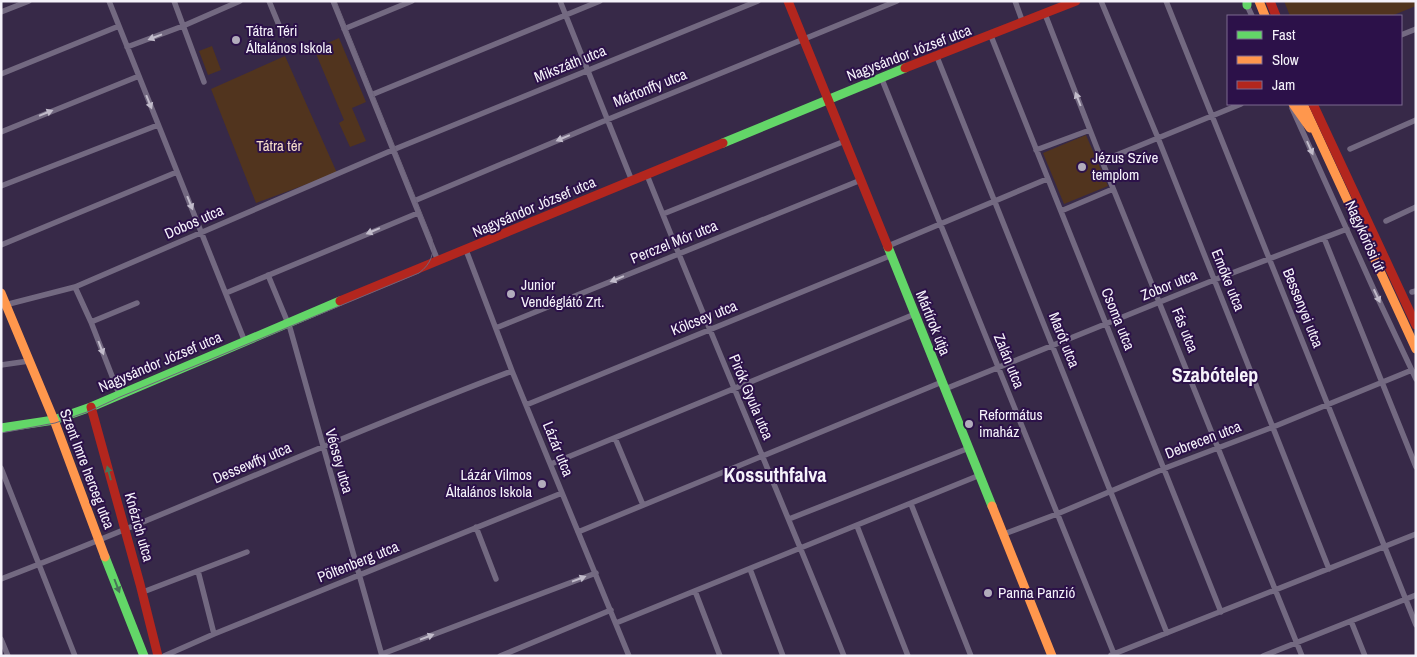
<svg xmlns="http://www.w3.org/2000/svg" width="1417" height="657" font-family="'Archivo Narrow',sans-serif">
	<rect width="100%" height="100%" fill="#372948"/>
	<!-- green -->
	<path fill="#51341e" d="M 1284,1 L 1416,1 L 1416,6 L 1391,16 L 1290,16 Z
		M 339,38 L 366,102 L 352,108 L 366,141 L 350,147 L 339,123 L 344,120 L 314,49 Z
		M 212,46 L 221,70 L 208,75 L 199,51 Z
		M 285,56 L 337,173 L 256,203 L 211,89 Z
		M 1086,135 L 1108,186 L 1064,204 L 1043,153 Z"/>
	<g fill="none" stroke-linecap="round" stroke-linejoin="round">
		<!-- street -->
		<path stroke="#736981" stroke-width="5.5" d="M 109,1 L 245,342
			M 174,1 L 204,82
			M 269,1 L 283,35
			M 333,1 L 438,261
			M 560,1 L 632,181
			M 1015,1 L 1023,23
			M 1101,1 L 1158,138 L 1329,569
			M 1166,1 L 1416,625
			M 1246,3 L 1252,16
			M 1,12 L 29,1
			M 1045,14 L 1102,161 L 1302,656
			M 344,29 L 412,1
			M 1401,35 L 1416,29
			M 991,36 L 1221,612
			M 127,47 L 183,26 L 240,1
			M 937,57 L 1167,633
			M 1,74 L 119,26
			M 881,77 L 1114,654
			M 371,95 L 600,1
			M 1292,108 L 1374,290 L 1416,379
			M 1,132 L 139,76
			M 1350,149 L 1416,120
			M 1036,150 L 1090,130
			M 1102,161 L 1241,104
			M 647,175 C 711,336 780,495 844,656
			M 1,186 L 158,125
			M 414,201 L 604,121 L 897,1
			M 1061,211 L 1113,189
			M 663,214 L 845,141
			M 1386,221 L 1416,207
			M 1324,238 L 1416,467
			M 1,245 L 177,172
			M 888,246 L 1047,179
			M 466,250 L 512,371 L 629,656
			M 268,275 L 290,328 L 382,656
			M 75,287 L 91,322 L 119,394
			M 1412,292 L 1416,291
			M 226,293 L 418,213
			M 1,306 L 75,287 L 395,149 L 758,1
			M 91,322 L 137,303
			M 496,328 L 861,180
			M 1,365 L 29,361
			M 945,389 L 1214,280 L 1347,229
			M 526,405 L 892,255
			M 615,438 L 643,505
			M 551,464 L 915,314
			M 1,468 L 75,656
			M 911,504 L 971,656
			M 789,519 L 969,448
			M 857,526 L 908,656
			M 476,527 L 496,579
			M 578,532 L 942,382
			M 1004,534 L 1057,514 L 1168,467 L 1273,427 L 1412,370
			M 750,569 L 783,656
			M 198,571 L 214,634
			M 1,579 C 173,513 340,436 512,371
			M 695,591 L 720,656
			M 143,592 L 247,552
			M 1351,621 L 1365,656
			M 616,623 L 980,475
			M 1,639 L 8,656
			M 382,654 L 596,573
			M 1111,655 L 1416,534
			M 164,656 L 214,634 L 562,493
			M 500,656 L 611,610
			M 1263,656 L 1416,595"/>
		<!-- fast -->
		<path stroke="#63d668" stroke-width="9" d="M 1247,1 L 1247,5
			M 723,143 L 905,68
			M 888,247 L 992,506
			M 1,428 L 54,420 L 91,407 L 340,301
			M 105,557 L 144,656"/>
		<!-- slow -->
		<path stroke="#ff974d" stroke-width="9" d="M 1259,1 L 1265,16
			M 1293,104 L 1310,128
			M 1303,104 L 1416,349
			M 1,293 L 54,420 L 105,557
			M 992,506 L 1052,656"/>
		<!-- jam -->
		<path stroke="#b3261e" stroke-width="9" d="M 788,1 L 888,247
			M 1270,1 L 1276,16
			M 905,68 L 1076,1
			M 1313,104 L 1416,325
			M 340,301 L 723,143
			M 91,407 L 140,584 L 158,656"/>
		<!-- tram -->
		<path stroke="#6e647b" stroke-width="1" d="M 1,433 L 55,423 L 90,411 L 120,397 L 419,273 C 431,264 435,253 432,239 L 336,1"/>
	</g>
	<!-- one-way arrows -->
	<defs><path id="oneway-solid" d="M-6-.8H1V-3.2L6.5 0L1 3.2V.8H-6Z" transform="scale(1.25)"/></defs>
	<g fill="#c1bbca">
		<use href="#oneway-solid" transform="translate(155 37) rotate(159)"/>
		<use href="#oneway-solid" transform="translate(1078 99) rotate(-111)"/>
		<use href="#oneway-solid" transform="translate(149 102) rotate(68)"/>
		<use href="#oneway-solid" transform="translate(46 113) rotate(-22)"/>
		<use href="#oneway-solid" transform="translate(563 138) rotate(157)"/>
		<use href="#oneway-solid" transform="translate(1310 148) rotate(66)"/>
		<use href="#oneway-solid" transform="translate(190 203) rotate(68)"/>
		<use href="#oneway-solid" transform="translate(373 231) rotate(157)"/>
		<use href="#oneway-solid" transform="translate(617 279) rotate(158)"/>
		<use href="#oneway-solid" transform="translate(1377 296) rotate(65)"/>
		<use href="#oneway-solid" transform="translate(101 348) rotate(69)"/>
		<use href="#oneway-solid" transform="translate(579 579) rotate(-21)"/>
		<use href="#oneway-solid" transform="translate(427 637) rotate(-21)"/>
	</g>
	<g fill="#487458">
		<use href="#oneway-solid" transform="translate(109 473) rotate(-105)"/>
		<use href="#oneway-solid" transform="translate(117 586) rotate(69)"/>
	</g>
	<!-- markers -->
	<g fill="#b2acbc" stroke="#2c1149" stroke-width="2">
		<circle cx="236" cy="40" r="5"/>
		<circle cx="1082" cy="167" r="5"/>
		<circle cx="511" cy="294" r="5"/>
		<circle cx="969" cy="424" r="5"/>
		<circle cx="542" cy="484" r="5"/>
		<circle cx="988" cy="593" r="5"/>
	</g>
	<g text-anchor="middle" stroke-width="4" stroke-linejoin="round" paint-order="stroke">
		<!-- poi labels -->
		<g font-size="15" fill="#f5f2fa" stroke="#2c1149" text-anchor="start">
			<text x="246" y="36">Tátra Téri<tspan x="246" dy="17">Általános Iskola</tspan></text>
			<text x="1092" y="163">Jézus Szíve<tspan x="1092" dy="17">templom</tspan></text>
			<text x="521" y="290">Junior<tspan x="521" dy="17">Vendéglátó Zrt.</tspan></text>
			<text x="979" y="420">Református<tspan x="979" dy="17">imaház</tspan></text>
			<text x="532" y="480" text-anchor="end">Lázár Vilmos<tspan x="532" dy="17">Általános Iskola</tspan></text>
			<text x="998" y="598">Panna Panzió</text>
		</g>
		<!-- street labels -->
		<g font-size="15" fill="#f5f2fa" stroke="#2c1149">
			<text transform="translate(909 53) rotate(-21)" y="5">Nagysándor József utca</text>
			<text transform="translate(570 64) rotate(-22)" y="5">Mikszáth utca</text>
			<text transform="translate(650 88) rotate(-22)" y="5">Mártonffy utca</text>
			<text transform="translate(534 207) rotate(-23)" y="5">Nagysándor József utca</text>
			<text transform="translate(194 222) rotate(-24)" y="5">Dobos utca</text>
			<text transform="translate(1365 236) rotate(66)" y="5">Nagykőrösi út</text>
			<text transform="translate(674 242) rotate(-22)" y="5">Perczel Mór utca</text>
			<text transform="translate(1228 280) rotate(68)" y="5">Emőke utca</text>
			<text transform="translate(1169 285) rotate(-22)" y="5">Zobor utca</text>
			<text transform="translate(1303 308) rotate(68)" y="5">Bessenyei utca</text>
			<text transform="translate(704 318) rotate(-22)" y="5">Kölcsey utca</text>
			<text transform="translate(1118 319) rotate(68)" y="5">Csoma utca</text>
			<text transform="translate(933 323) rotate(68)" y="5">Mártírok útja</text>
			<text transform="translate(1185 330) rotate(68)" y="5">Fás utca</text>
			<text transform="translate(1064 340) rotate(68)" y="5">Marót utca</text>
			<text transform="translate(1009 361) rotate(68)" y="5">Zalán utca</text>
			<text transform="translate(160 362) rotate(-23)" y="5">Nagysándor József utca</text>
			<text transform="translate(751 397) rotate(67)" y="5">Pirók Gyula utca</text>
			<text transform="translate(1203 440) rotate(-21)" y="5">Debrecen utca</text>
			<text transform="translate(558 449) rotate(68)" y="5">Lázár utca</text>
			<text transform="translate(339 461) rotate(74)" y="5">Vécsey utca</text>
			<text transform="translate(252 463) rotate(-23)" y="5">Dessewffy utca</text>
			<text transform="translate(87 469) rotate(69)" y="5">Szent Imre herceg utca</text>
			<text transform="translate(139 527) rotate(74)" y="5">Knézich utca</text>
			<text transform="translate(358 562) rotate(-22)" y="5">Pöltenberg utca</text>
		</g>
		<!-- park labels -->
		<g font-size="15" fill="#f7dec9" stroke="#2c1149">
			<text x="279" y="151">Tátra tér</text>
		</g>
		<!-- district labels -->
		<g font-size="20" font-weight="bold" fill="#f5f2fa" stroke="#2c1149">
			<text x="1215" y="382">Szabótelep</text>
			<text x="775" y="482">Kossuthfalva</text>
		</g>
	</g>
	<!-- border -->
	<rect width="1417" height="657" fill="none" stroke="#f5f2fa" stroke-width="5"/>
	<!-- legend -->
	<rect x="1227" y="15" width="175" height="90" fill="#2c1149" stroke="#7c6b90"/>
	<rect x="1237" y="31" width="25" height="8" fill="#63d668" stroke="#7c6b90"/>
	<text x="1272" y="40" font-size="15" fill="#f5f2fa">Fast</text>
	<rect x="1237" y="56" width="25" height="8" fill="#ff974d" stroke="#7c6b90"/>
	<text x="1272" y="65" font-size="15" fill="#f5f2fa">Slow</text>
	<rect x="1237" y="81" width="25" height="8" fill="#b3261e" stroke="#7c6b90"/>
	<text x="1272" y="90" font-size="15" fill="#f5f2fa">Jam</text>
</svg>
